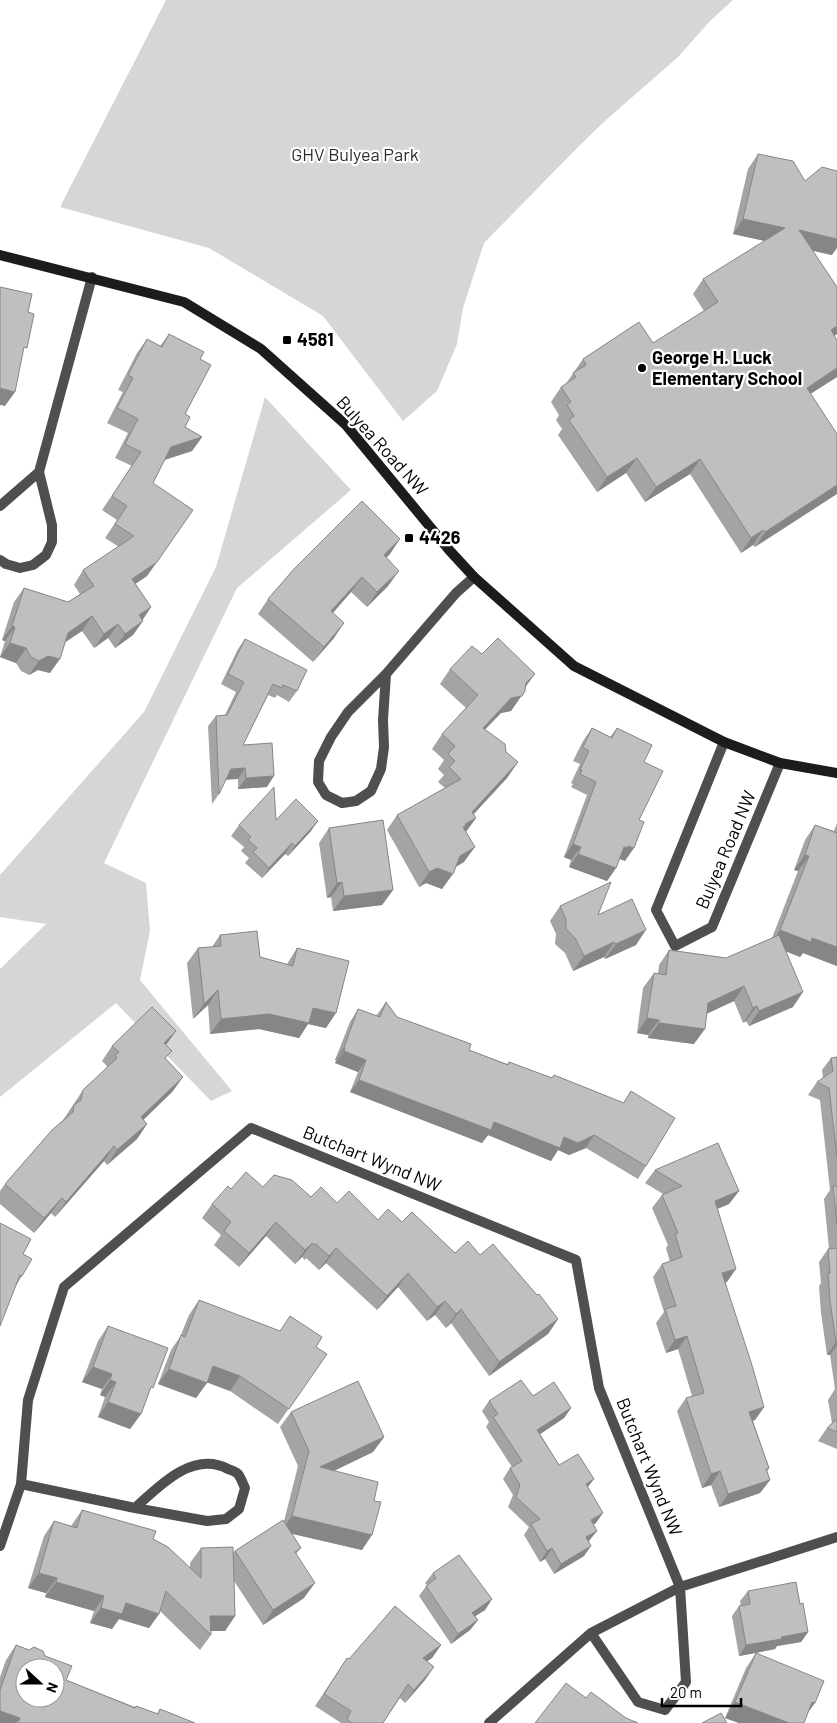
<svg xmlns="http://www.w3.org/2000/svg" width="837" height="1723" font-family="Barlow,sans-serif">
	<rect width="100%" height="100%" fill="#fff"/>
	<!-- green -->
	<path fill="#d6d6d6" d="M 166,0 L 733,0 L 710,21 L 678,57 L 606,120 L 580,145 L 484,243 L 463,308 L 457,344 L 437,391 L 403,421 L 323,316 L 209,248 L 60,207 Z
		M 265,397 L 351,490 L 237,588 L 104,863 L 146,883 L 150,931 L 140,980 L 232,1091 L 211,1101 L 116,1003 L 0,1097 L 0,969 L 46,924 L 0,917 L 0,875 L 144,712 L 216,567 Z"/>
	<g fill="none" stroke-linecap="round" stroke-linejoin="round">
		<!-- street -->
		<path stroke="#4f4f4f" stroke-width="10" d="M 0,506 L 39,472
			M 0,560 L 6,564 L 20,568 L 33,565 L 46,555 L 52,542 L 52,525 L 39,472 L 92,277
			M 386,674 L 383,720 L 384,747 L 381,769 L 371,791 L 356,801 L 342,803 L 326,795 L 318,782 L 319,761 L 331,737 L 348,712 L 386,674 L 456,593 L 474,577
			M 724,742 L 656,910 L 675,946 L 712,927 L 780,763
			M 21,1484 L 135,1508 L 207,1521 L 226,1519 L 239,1509 L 245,1488 C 243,1484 241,1478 238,1474 C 236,1472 231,1470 228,1469 C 193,1450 159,1486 135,1508
			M 0,1546 L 21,1484 L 28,1400 L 64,1287 L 251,1128 L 576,1260 L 599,1388 L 680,1587 L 686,1682 L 665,1710 L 638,1702 L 591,1633
			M 489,1723 L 591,1633 L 680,1587 L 837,1537"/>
		<!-- secondary -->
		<path stroke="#1c1c1c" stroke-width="10" d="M 0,255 L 184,302 L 261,349 L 346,425 L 450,551 L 474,577 L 574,666 L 724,742 L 780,763 L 837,773"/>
	</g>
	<!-- wall -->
	<path fill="#a4a4a4" d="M 758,154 L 832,255 L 813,251 L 837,287 L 837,334 L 834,336 L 837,340 L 837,377 L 810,394 L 837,434 L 755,547 L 753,545 L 741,553 L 690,474 L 645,502 L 626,473 L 597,492 L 558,435 L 562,429 L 556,420 L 559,415 L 551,402 L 561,387 L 565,385 L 583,359 L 653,343 L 704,311 L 693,294 L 703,279 L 765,241 L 733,234 L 748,169 Z
		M 169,334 L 200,359 L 185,414 L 185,427 L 202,437 L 192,451 L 164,460 L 153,483 L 147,576 L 135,584 L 151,607 L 133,635 L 115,648 L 108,638 L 94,648 L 82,631 L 65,642 L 50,673 L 38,670 L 29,675 L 21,671 L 16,663 L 0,657 L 5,641 L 2,640 L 14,602 L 24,588 L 68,602 L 80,594 L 74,585 L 83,570 L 119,547 L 105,538 L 117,520 L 102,510 L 132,466 L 115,458 L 128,433 L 107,423 L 123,392 L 118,390 L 137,353 L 147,339 L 160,346 Z
		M 390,554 L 386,558 L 388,586 L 367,607 L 351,592 L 333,613 L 334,638 L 313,662 L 258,614 L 268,599 Z
		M 245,639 L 297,691 L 289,702 L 277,695 L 275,698 L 268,695 L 243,745 L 267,787 L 238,789 L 238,779 L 226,779 L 219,794 L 212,804 L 208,726 L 216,716 L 225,715 L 236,692 L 221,684 L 238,649 Z
		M 482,654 L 526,686 L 511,711 L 501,713 L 485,729 L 506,752 L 518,762 L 507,778 L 473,814 L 476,818 L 466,832 L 464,862 L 455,867 L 442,889 L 426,883 L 419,887 L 387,830 L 397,815 L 445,788 L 438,782 L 444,775 L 438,769 L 444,760 L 432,749 L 442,734 L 466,708 L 440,684 L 450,669 Z
		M 592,728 L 610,737 L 617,728 L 644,762 L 639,820 L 625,861 L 620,859 L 616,868 L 607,881 L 569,867 L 571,860 L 564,857 L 587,795 L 571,787 L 573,784 L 571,783 L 580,764 L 573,761 L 583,741 Z
		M 276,820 L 311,831 L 288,856 L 285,854 L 262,878 L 245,863 L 249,858 L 241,851 L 244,847 L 231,836 L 239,825 Z
		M 837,823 L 837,966 L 803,953 L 800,957 L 786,951 L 793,1007 L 749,1026 L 746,1021 L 743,1023 L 734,1001 L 707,1013 L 694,1044 L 648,1038 L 648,1035 L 637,1033 L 643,988 L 654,973 L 658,974 L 659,965 L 669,950 L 726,958 L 772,938 L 798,871 L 794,870 L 805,840 L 815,825 L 834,831 Z
		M 329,828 L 393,890 L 382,905 L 333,911 L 331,897 L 327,898 L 319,843 Z
		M 560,906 L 598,915 L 636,945 L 605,959 L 604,957 L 573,971 L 565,953 L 555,944 L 556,934 L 550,921 Z
		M 220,935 L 260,957 L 287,964 L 297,948 L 326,1028 L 308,1024 L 299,1038 L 259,1029 L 210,1034 L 208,1005 L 193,1019 L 187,963 L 198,948 L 212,947 Z
		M 386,1002 L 397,1017 L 469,1050 L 507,1064 L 509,1062 L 552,1078 L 554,1075 L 623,1103 L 631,1091 L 646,1166 L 638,1179 L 586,1148 L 569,1155 L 558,1150 L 551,1161 L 488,1135 L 482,1143 L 350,1092 L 358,1072 L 335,1063 L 336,1060 L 335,1060 L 350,1022 L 358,1009 L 376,1016 Z
		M 176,1031 L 166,1045 L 166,1060 L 183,1077 L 172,1092 L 143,1120 L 147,1124 L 137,1139 L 107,1165 L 104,1161 L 55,1217 L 51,1213 L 34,1233 L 0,1204 L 0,1191 L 5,1184 L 63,1120 L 83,1090 L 105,1070 L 107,1066 L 102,1061 L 112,1046 Z
		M 837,1057 L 837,1449 L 818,1441 L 827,1428 L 832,1423 L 828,1400 L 835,1389 L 830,1355 L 827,1355 L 821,1313 L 819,1286 L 821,1283 L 819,1262 L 828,1249 L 829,1249 L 824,1199 L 830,1190 L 820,1100 L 808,1095 L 817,1082 L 823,1078 L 822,1070 L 831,1058 Z
		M 655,1170 L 739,1191 L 729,1204 L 717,1209 L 727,1282 L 725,1283 L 764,1407 L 755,1420 L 753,1421 L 769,1468 L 767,1472 L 770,1480 L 760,1493 L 719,1507 L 711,1485 L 702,1488 L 677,1411 L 686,1398 L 692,1396 L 678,1349 L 666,1353 L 656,1323 L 664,1312 L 653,1277 L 662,1264 L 670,1262 L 666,1248 L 668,1245 L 652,1208 L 662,1195 L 663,1194 L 645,1183 Z
		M 263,1187 L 337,1203 L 378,1220 L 402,1222 L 455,1253 L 480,1255 L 558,1319 L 548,1334 L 489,1376 L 451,1323 L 446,1328 L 435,1315 L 427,1321 L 398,1287 L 377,1310 L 326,1263 L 319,1270 L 306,1258 L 305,1260 L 302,1257 L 295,1264 L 266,1236 L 239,1267 L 214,1245 L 221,1235 L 202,1218 L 212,1204 L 231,1189 Z
		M 23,1254 L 22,1276 L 15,1287 Z
		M 199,1300 L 316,1347 L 327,1354 L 278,1424 L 230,1391 L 207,1382 L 196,1398 L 158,1384 L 171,1350 L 180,1337 L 189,1315 Z
		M 108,1326 L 148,1396 L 141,1414 L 130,1429 L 98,1417 L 105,1397 L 100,1395 L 102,1389 L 82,1382 L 98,1341 Z
		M 533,1396 L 571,1408 L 564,1418 L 540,1434 L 559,1465 L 594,1479 L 588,1487 L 596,1523 L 593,1525 L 589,1542 L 584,1556 L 554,1574 L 545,1559 L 540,1562 L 524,1535 L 529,1527 L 508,1507 L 513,1495 L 503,1479 L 510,1468 L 512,1467 L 486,1427 L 489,1422 L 482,1411 L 489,1401 Z
		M 291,1412 L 384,1437 L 373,1452 L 334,1471 L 362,1550 L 292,1534 L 301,1548 L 296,1554 L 304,1598 L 263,1625 L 234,1581 L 235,1616 L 225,1631 L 211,1631 L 211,1635 L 200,1650 L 160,1611 L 159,1614 L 149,1628 L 119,1619 L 112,1629 L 90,1623 L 94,1611 L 45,1597 L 46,1593 L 28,1588 L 44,1536 L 54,1521 L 71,1526 L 82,1510 L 153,1539 L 190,1568 L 190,1563 L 201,1548 L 233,1553 L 235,1551 L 284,1521 L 298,1466 L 280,1427 Z
		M 433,1573 L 492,1599 L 485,1610 L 475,1616 L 478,1620 L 470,1630 L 451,1644 L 419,1596 L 427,1585 L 425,1583 Z
		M 748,1591 L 800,1604 L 808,1632 L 801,1642 L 777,1646 L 775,1649 L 756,1653 L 808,1713 L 804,1723 L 739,1723 L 725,1718 L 746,1668 L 756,1653 L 739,1656 L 732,1616 L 739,1606 L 741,1606 L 740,1601 Z
		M 16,1645 L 45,1656 L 66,1680 L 135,1707 L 136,1706 L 157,1714 L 160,1709 L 195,1723 L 0,1723 L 0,1677 L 6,1660 Z
		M 441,1645 L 432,1658 L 427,1661 L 425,1680 L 405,1703 L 400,1698 L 383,1723 L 341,1723 L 315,1706 L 347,1658 L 349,1659 Z"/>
	<!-- shaded-wall -->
	<path fill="#868686" d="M 743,219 L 785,228 L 774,243 L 733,234 Z
		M 799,230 L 837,239 L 837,248 L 832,255 L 789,245 Z
		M 837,326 L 837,334 L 820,345 L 831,330 Z
		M 837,368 L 837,377 L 796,403 L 807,388 Z
		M 0,388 L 15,392 L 5,406 L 0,405 Z
		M 202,437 L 192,451 L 161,461 L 171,447 Z
		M 637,458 L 626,473 L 597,492 L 607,477 Z
		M 700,459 L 690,474 L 645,502 L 656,487 Z
		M 837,485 L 837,494 L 755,547 L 765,532 Z
		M 763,530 L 753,545 L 741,553 L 751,538 Z
		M 400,539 L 390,554 L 374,570 L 384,555 Z
		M 157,562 L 147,576 L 122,593 L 132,579 Z
		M 399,571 L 388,586 L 367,607 L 377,592 Z
		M 362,577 L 351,592 L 321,626 L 331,611 Z
		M 151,607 L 141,622 L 139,615 Z
		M 92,616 L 82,631 L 58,647 L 68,633 Z
		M 143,621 L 133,635 L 115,648 L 125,634 Z
		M 344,623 L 334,638 L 313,662 L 324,647 Z
		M 118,624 L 108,638 L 94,648 L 104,634 Z
		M 12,626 L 15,627 L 5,641 L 2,640 Z
		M 10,643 L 26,648 L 16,663 L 0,657 Z
		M 48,656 L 60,659 L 50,673 L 38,670 L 29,675 L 39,661 Z
		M 535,674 L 524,689 L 525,691 L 511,711 L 501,713 L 473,742 L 483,728 Z
		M 518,762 L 507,778 L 462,827 L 472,812 Z
		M 245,768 L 238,779 L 224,780 L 231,769 Z
		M 274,776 L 267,787 L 238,789 L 246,778 Z
		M 476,818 L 465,833 L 458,837 L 465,824 Z
		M 318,821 L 311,831 L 288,856 L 295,846 Z
		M 292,843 L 285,854 L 262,878 L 269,868 Z
		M 573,844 L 581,847 L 571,860 L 564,857 Z
		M 628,846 L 634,848 L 625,861 L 620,859 L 618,861 L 624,847 Z
		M 475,847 L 464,862 L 449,871 L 460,856 Z
		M 578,854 L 616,868 L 607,881 L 569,867 Z
		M 805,855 L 809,856 L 798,871 L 794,870 Z
		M 437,868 L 453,874 L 442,889 L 426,883 L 419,887 L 429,872 Z
		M 342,882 L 331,897 L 327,898 L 337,883 Z
		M 393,890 L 382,905 L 333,911 L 344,896 Z
		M 646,930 L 636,945 L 605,959 L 616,944 Z
		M 780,930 L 812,938 L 837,947 L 837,966 L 803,953 L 800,957 L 770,945 Z
		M 614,942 L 604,957 L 573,971 L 584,956 Z
		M 744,986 L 734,1001 L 698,1018 L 708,1003 Z
		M 218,990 L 208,1005 L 193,1019 L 204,1004 Z
		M 803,992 L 793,1007 L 749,1026 L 759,1011 Z
		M 757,1006 L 746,1021 L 743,1023 L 753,1008 Z
		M 313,1008 L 336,1013 L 326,1028 L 308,1024 L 299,1038 L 259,1029 L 210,1034 L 221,1019 Z
		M 647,1018 L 659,1020 L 648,1035 L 637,1033 Z
		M 659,1023 L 705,1029 L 694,1044 L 648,1038 Z
		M 176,1031 L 165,1046 L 164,1043 Z
		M 344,1047 L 345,1048 L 336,1060 L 335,1060 Z
		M 344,1051 L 366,1060 L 358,1072 L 335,1063 Z
		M 183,1077 L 172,1092 L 131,1132 L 141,1117 Z
		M 359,1080 L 494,1122 L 564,1137 L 594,1135 L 586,1148 L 569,1155 L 558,1150 L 551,1161 L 488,1135 L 482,1143 L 350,1092 Z
		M 147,1124 L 137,1139 L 107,1165 L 117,1150 Z
		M 114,1146 L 104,1161 L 55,1217 L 66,1202 Z
		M 739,1191 L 729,1204 L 705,1214 L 715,1201 Z
		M 62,1198 L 51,1213 L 34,1233 L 44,1218 Z
		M 276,1222 L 266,1236 L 239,1267 L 249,1253 Z
		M 312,1243 L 302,1257 L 295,1264 L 305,1250 Z
		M 336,1248 L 326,1263 L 319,1270 L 329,1256 Z
		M 736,1269 L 727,1282 L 712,1287 L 722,1273 Z
		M 408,1273 L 398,1287 L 377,1310 L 387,1296 Z
		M 445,1301 L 435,1315 L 427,1321 L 437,1307 Z
		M 461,1309 L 451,1323 L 446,1328 L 456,1314 Z
		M 558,1319 L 548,1334 L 489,1376 L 499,1362 Z
		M 687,1336 L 678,1349 L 666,1353 L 675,1340 Z
		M 836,1342 L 837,1342 L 837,1345 L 830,1355 L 827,1355 Z
		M 213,1366 L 240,1376 L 230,1391 L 203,1381 Z
		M 93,1367 L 112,1374 L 102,1389 L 82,1382 Z
		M 169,1369 L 207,1383 L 196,1398 L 158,1384 Z
		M 110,1380 L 116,1382 L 105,1397 L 100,1395 Z
		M 108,1402 L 141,1414 L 130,1429 L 98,1417 Z
		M 764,1407 L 755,1420 L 740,1425 L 749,1412 Z
		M 571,1408 L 564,1418 L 530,1441 L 537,1430 Z
		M 384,1437 L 373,1452 L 310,1482 L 320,1467 Z
		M 720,1471 L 711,1485 L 702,1488 L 711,1474 Z
		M 594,1479 L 586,1489 L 586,1484 Z
		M 770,1480 L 760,1493 L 719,1507 L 728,1494 Z
		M 603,1513 L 596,1523 L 583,1530 L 591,1520 Z
		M 292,1516 L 372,1535 L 362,1550 L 281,1531 Z
		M 597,1531 L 589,1541 L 579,1547 L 586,1537 Z
		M 591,1546 L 584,1556 L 554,1574 L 561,1564 Z
		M 552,1548 L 545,1559 L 540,1562 L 547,1551 Z
		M 39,1573 L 57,1578 L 46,1593 L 28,1588 Z
		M 56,1582 L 104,1596 L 94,1611 L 45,1597 Z
		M 315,1583 L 304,1598 L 263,1625 L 273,1610 Z
		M 492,1599 L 485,1610 L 465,1623 L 472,1613 Z
		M 126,1603 L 159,1614 L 149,1628 L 119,1619 L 112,1629 L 90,1623 L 101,1608 Z
		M 210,1616 L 235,1616 L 225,1631 L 207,1631 Z
		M 478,1620 L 470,1630 L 451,1644 L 458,1634 Z
		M 808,1632 L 801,1642 L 777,1646 L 775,1649 L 739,1656 L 746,1645 L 781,1637 Z
		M 441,1645 L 432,1658 L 414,1670 L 423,1658 Z
		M 434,1667 L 425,1680 L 405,1703 L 414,1690 Z
		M 735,1702 L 789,1723 L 739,1723 L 725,1718 Z
		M 812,1702 L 815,1703 L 804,1718 Z
		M 0,1711 L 20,1718 L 16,1723 L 0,1723 Z"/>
	<!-- building -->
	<path fill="#bfbfbf" stroke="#868686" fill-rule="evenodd" d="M 758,154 L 793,161 L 805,181 L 822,167 L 837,171 L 837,239 L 799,230 L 837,287 L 837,326 L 831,330 L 837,340 L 837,368 L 807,388 L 837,434 L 837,485 L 765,532 L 763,530 L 751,538 L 700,459 L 656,487 L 637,458 L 607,477 L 569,420 L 574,416 L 567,405 L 571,402 L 561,387 L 576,377 L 573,373 L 586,365 L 583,359 L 639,322 L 653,343 L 718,302 L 703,279 L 785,228 L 743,219 Z
		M 0,287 L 32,294 L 28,312 L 34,314 L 27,348 L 24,347 L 15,392 L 0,388 Z
		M 169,334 L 204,352 L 200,359 L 211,365 L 185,414 L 190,417 L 185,427 L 202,437 L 171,447 L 153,483 L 193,510 L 157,562 L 132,579 L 151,607 L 139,615 L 143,621 L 125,634 L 118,624 L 104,634 L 92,616 L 68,633 L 60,659 L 48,656 L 39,661 L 31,657 L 26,648 L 10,643 L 15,627 L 12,626 L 24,588 L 68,602 L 94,586 L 83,570 L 134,536 L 115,524 L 127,506 L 112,496 L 141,452 L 125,444 L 138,419 L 117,408 L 133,378 L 128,375 L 147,339 L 162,347 Z
		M 362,501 L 400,539 L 384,555 L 399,571 L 377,592 L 362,577 L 331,611 L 344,623 L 324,647 L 268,599 L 293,570 Z
		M 498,638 L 535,674 L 526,683 L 525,691 L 522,696 L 511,698 L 483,728 L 505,744 L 506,752 L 518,762 L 472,812 L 476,818 L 465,824 L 466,826 L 463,827 L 475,847 L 460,856 L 453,874 L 437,868 L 429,872 L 397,815 L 461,779 L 449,767 L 455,761 L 448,754 L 455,746 L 442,734 L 478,695 L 450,669 L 472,646 L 482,654 Z
		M 245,639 L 307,670 L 297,691 L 283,685 L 282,688 L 273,684 L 243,745 L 272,743 L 274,776 L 246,778 L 245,768 L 231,769 L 219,794 L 216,716 L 227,715 L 244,682 L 228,674 Z
		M 592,728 L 612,738 L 617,728 L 652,745 L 644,762 L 663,771 L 639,820 L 644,822 L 634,848 L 628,846 L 627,848 L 624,847 L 616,868 L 578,854 L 581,847 L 573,844 L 596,782 L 580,774 L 582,770 L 580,770 L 589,751 L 583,747 Z
		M 274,787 L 276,820 L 296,799 L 318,821 L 295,846 L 292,843 L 269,868 L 253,852 L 257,848 L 248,840 L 251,837 L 239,825 Z
		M 383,820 L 393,890 L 344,896 L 342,882 L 337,883 L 329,828 Z
		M 815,825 L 837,833 L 837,947 L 812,938 L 811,942 L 780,930 L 809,856 L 805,855 Z
		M 611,882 L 598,915 L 632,899 L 646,930 L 616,944 L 614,942 L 584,956 L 575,938 L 566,929 L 566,919 L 560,906 Z
		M 257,931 L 260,957 L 293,966 L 297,948 L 349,961 L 336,1013 L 313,1008 L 309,1023 L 269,1014 L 221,1019 L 218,990 L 204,1004 L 198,948 L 221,946 L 220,935 Z
		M 779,935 L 803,992 L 759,1011 L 757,1006 L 753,1008 L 744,986 L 708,1003 L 705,1029 L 659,1023 L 659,1020 L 647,1018 L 654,973 L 666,975 L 669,950 L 726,958 Z
		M 386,1002 L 397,1017 L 471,1044 L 469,1050 L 508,1065 L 509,1062 L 552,1078 L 554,1075 L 624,1103 L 631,1091 L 675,1118 L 646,1166 L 594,1135 L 578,1143 L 564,1137 L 560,1148 L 494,1122 L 491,1130 L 359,1080 L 366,1060 L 344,1051 L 345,1048 L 344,1047 L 358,1009 L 380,1017 Z
		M 152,1007 L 176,1031 L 164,1043 L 172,1051 L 165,1058 L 183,1077 L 141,1117 L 147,1124 L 117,1150 L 114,1146 L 66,1202 L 62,1198 L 44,1218 L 5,1184 L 52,1130 L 73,1112 L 74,1105 L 81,1100 L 83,1090 L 117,1058 L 115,1055 L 119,1052 L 112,1046 Z
		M 837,1057 L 837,1157 L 829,1088 L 817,1082 L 833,1071 L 831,1058 Z
		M 718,1143 L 739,1191 L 715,1201 L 736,1269 L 722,1273 L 751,1362 L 764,1407 L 749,1412 L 769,1468 L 766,1469 L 770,1480 L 728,1494 L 720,1471 L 711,1474 L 686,1398 L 704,1393 L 687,1336 L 675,1340 L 665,1309 L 676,1306 L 662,1264 L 682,1257 L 675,1234 L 678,1233 L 662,1195 L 682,1186 L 655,1170 Z
		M 246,1172 L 263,1187 L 274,1175 L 292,1180 L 311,1197 L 321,1187 L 337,1203 L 349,1191 L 378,1220 L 388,1209 L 402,1222 L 412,1212 L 455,1253 L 468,1241 L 480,1255 L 493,1244 L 537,1295 L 539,1294 L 558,1319 L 499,1362 L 461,1309 L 456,1314 L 445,1301 L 437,1307 L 408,1273 L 387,1296 L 336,1248 L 329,1256 L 316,1244 L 315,1245 L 312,1243 L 305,1250 L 276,1222 L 249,1253 L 224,1231 L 231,1222 L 212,1204 L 228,1186 L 231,1189 Z
		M 833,1186 L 837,1186 L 837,1225 Z
		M 0,1223 L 31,1239 L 23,1254 L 32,1259 L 22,1276 L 20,1275 L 0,1326 Z
		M 837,1248 L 837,1342 L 836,1342 L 830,1301 L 828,1273 L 830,1273 L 828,1249 Z
		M 199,1300 L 280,1331 L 290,1316 L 322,1337 L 316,1347 L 327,1354 L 289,1409 L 240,1376 L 213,1366 L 207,1383 L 169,1369 L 181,1335 L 185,1337 Z
		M 108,1326 L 168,1348 L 153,1388 L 151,1387 L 141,1414 L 108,1402 L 116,1382 L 110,1380 L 112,1374 L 93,1367 Z
		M 521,1380 L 533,1396 L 554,1382 L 571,1408 L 537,1430 L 559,1465 L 578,1454 L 594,1479 L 586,1484 L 603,1513 L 591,1520 L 597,1531 L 586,1537 L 591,1546 L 561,1564 L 552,1548 L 547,1551 L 531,1524 L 540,1519 L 516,1497 L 520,1485 L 510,1468 L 522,1461 L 493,1417 L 498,1414 L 489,1401 Z
		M 358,1381 L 384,1437 L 320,1467 L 378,1482 L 374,1501 L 381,1502 L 372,1535 L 292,1516 L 309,1451 L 291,1412 Z
		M 837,1419 L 837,1432 L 827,1428 Z
		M 82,1510 L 156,1531 L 153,1539 L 168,1547 L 201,1578 L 201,1548 L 233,1547 L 235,1616 L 210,1616 L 211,1635 L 166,1591 L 159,1614 L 126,1603 L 122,1614 L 101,1608 L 104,1596 L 56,1582 L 57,1578 L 39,1573 L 54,1521 L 77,1528 Z
		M 283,1520 L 301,1548 L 295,1552 L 315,1583 L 273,1610 L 235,1551 Z
		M 459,1555 L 492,1599 L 472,1613 L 478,1620 L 458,1634 L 426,1586 L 436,1578 L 433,1573 Z
		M 796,1582 L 800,1604 L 803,1603 L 808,1632 L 781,1637 L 782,1639 L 746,1645 L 739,1606 L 750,1604 L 748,1591 Z
		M 395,1606 L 441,1645 L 423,1658 L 434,1667 L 414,1690 L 408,1684 L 383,1723 L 352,1723 L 347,1719 L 351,1711 L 324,1694 L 347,1658 L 349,1659 Z
		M 16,1645 L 29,1650 L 34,1647 L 43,1651 L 45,1656 L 72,1666 L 66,1680 L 135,1708 L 136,1706 L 158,1714 L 160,1709 L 195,1723 L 18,1723 L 20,1718 L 0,1711 L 0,1690 ZM 25,1668 L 55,1668 L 55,1698 L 25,1698 Z
		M 756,1653 L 824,1681 L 815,1703 L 812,1702 L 804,1723 L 789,1723 L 735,1702 Z
		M 566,1683 L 586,1698 L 591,1692 L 626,1718 L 638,1723 L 535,1723 Z
		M 721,1713 L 727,1723 L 702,1723 Z"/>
	<!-- markers -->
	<g fill="#000" stroke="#fff" stroke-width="2">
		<rect x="282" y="335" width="10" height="10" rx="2.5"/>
		<circle cx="642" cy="368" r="5"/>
		<rect x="404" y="533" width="10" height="10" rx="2.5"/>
	</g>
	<g text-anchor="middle" stroke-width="4.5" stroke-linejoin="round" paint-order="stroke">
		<!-- park labels -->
		<g font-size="18" fill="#2d2d2d" stroke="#fff">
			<text x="355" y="161">GHV Bulyea Park</text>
		</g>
		<!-- poi labels -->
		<g font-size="18" font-weight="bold" fill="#000" stroke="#fff" text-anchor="start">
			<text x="297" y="346">4581</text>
			<text x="652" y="364">George H. Luck<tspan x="652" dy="21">Elementary School</tspan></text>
			<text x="419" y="544">4426</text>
		</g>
		<!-- street labels -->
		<g font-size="18" fill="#000" stroke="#fff">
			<text transform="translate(382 446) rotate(48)" y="6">Bulyea Road NW</text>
			<text transform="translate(726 850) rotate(-67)" y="6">Bulyea Road NW</text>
			<text transform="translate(372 1159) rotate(22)" y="6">Butchart Wynd NW</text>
			<text transform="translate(649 1467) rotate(68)" y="6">Butchart Wynd NW</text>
		</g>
	</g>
	<!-- north arrow -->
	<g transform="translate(40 1683) rotate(111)"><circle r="24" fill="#ffffff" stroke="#999999"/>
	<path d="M0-4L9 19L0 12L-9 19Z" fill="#000000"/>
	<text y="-8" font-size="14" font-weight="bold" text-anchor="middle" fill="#000000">N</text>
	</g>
	<!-- scale -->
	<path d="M662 1698v8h79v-8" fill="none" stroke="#000000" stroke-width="2.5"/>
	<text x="670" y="1698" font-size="15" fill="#000000" stroke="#ffffff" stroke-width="4" paint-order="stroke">20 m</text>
</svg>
